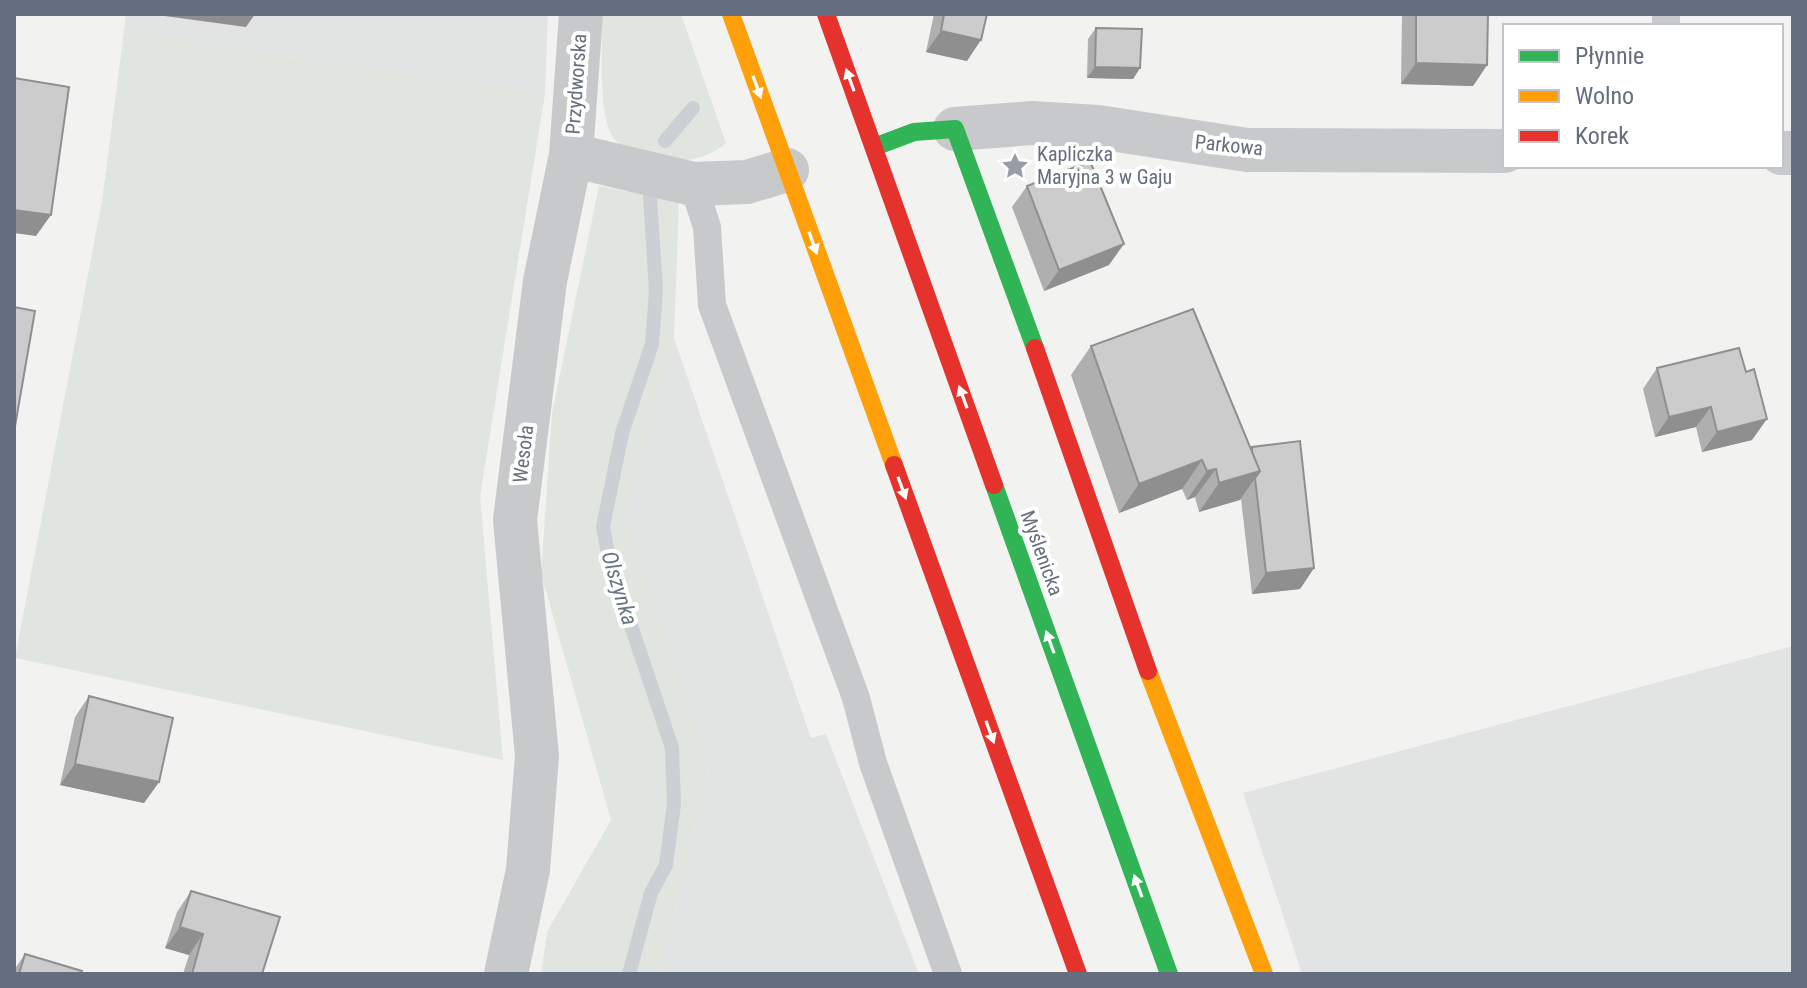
<svg xmlns="http://www.w3.org/2000/svg" width="1807" height="988" font-family="'Roboto Condensed',sans-serif">
	<rect width="100%" height="100%" fill="#f2f3f1"/>
	<!-- built -->
	<path fill="#e2e4e4" d="M 126,14 L 548,14 L 545,94 L 124,32 Z
		M 674,338 L 811,738 L 826,734 L 919,974 L 661,974 L 708,771 L 625,520 Z
		M 1793,646 L 1793,974 L 1302,974 L 1243,793 Z"/>
	<!-- green -->
	<path fill="#e1e5e0" d="M 602,14 L 681,14 L 726,143 C 711,157 683,164 663,159 C 646,155 630,153 617,142 C 596,123 603,42 602,14 Z
		M 124,32 L 545,94 L 480,496 L 503,760 L 15,658 L 102,201 Z
		M 599,186 L 679,201 L 674,338 L 625,520 L 708,771 L 661,974 L 541,974 L 547,932 L 611,820 L 541,574 L 552,413 Z"/>
	<g fill="none" stroke-linecap="round" stroke-linejoin="round">
		<!-- stream -->
		<path stroke="#cbd0d4" stroke-width="14" d="M 665,141 L 693,108
			M 629,974 L 651,893 L 666,865 L 674,804 L 672,748 L 609,560 L 603,527 L 622,433 L 652,344 L 656,290 L 650,197"/>
		<!-- lane -->
		<path stroke="#c8c9ca" stroke-width="28" d="M 1666,14 L 1666,26
			M 693,184 L 707,227 L 712,305 L 856,698 L 873,763 L 948,974"/>
		<!-- street -->
		<path stroke="#c8c9ca" stroke-width="44" d="M 955,129 L 1032,123 L 1098,127 L 1247,150 L 1505,151
			M 1781,153 L 1793,153
			M 571,155 L 693,184 L 747,182 L 787,170
			M 506,974 L 528,870 L 537,756 L 515,520 L 545,281 L 571,155 L 581,14"/>
		<!-- fast -->
		<path stroke="#30b455" stroke-width="18" d="M 874,147 L 914,132 L 955,129 L 1035,348
			M 994,485 L 1169,974"/>
		<!-- slow -->
		<path stroke="#ff9f0a" stroke-width="18" d="M 731,14 L 894,465
			M 1148,671 L 1264,974"/>
		<!-- jam -->
		<path stroke="#e5322d" stroke-width="18" d="M 826,14 L 994,485
			M 1035,348 L 1148,671
			M 894,465 L 1078,974"/>
	</g>
	<!-- wall -->
	<path fill="#afafb0" d="M 934,14 L 987,14 L 967,61 L 926,52 Z
		M 1402,14 L 1488,14 L 1487,65 L 1473,86 L 1401,84 Z
		M 1096,28 L 1140,68 L 1133,79 L 1087,78 L 1088,39 Z
		M 1027,186 L 1109,265 L 1044,291 L 1012,207 Z
		M 1091,346 L 1251,448 L 1314,568 L 1300,589 L 1252,594 L 1241,499 L 1199,512 L 1195,497 L 1187,500 L 1182,489 L 1119,513 L 1071,375 Z
		M 1739,348 L 1752,440 L 1702,452 L 1696,427 L 1655,437 L 1643,389 L 1657,368 Z
		M 89,696 L 159,782 L 144,803 L 60,785 L 75,717 Z
		M 191,891 L 262,974 L 183,974 L 189,955 L 165,948 L 177,912 Z
		M 25,954 L 81,974 L 14,974 L 14,970 Z"/>
	<!-- shaded-wall -->
	<path fill="#8f8f90" d="M 158,14 L 255,14 L 246,27 L 157,15 Z
		M 941,31 L 981,40 L 967,61 L 926,52 Z
		M 1416,63 L 1487,65 L 1473,86 L 1401,84 Z
		M 1095,67 L 1140,68 L 1133,79 L 1087,78 Z
		M 14,210 L 51,215 L 36,236 L 14,233 Z
		M 1124,244 L 1109,265 L 1044,291 L 1059,270 Z
		M 1711,407 L 1696,427 L 1655,437 L 1669,417 Z
		M 1767,419 L 1752,440 L 1702,452 L 1717,432 Z
		M 1202,460 L 1182,489 L 1119,513 L 1139,484 Z
		M 1216,469 L 1195,497 L 1187,500 L 1207,471 Z
		M 1260,471 L 1240,500 L 1199,512 L 1219,483 Z
		M 1314,568 L 1300,589 L 1252,594 L 1266,573 Z
		M 75,764 L 159,782 L 144,803 L 60,785 Z
		M 180,927 L 203,934 L 189,955 L 165,948 Z"/>
	<!-- building -->
	<path fill="#cccccd" stroke="#8f8f90" stroke-width="2" d="M 944,14 L 987,14 L 981,40 L 941,31 Z
		M 1416,14 L 1488,14 L 1487,65 L 1416,63 Z
		M 1096,28 L 1142,29 L 1140,68 L 1095,67 Z
		M 14,78 L 69,87 L 51,215 L 14,210 Z
		M 1090,161 L 1124,244 L 1059,270 L 1027,186 Z
		M 14,307 L 35,311 L 14,432 Z
		M 1193,309 L 1260,471 L 1219,483 L 1216,469 L 1207,471 L 1202,460 L 1139,484 L 1091,346 Z
		M 1739,348 L 1746,372 L 1754,369 L 1767,419 L 1717,432 L 1711,407 L 1669,417 L 1657,368 Z
		M 1300,441 L 1314,568 L 1266,573 L 1255,478 L 1260,471 L 1252,452 L 1252,447 Z
		M 89,696 L 173,718 L 159,782 L 75,764 Z
		M 191,891 L 280,917 L 262,974 L 192,974 L 203,934 L 180,927 Z
		M 25,954 L 82,971 L 81,974 L 19,974 Z"/>
	<!-- one-way arrows -->
	<defs><path id="oneway-solid" d="M-6-.8H1V-3.2L6.5 0L1 3.2V.8H-6Z" transform="scale(2)"/></defs>
	<g fill="#fff">
		<use href="#oneway-solid" transform="translate(850 80) rotate(-110)"/>
		<use href="#oneway-solid" transform="translate(757 87) rotate(70)"/>
		<use href="#oneway-solid" transform="translate(813 243) rotate(70)"/>
		<use href="#oneway-solid" transform="translate(963 397) rotate(-110)"/>
		<use href="#oneway-solid" transform="translate(902 488) rotate(70)"/>
		<use href="#oneway-solid" transform="translate(1050 642) rotate(-110)"/>
		<use href="#oneway-solid" transform="translate(990 732) rotate(70)"/>
		<use href="#oneway-solid" transform="translate(1138 886) rotate(-110)"/>
	</g>
	<!-- icons -->
	<defs>
		<g id="sight-bare" transform="scale(2.16)"><path d="M0-6L1.8-2.2L6-1.7L2.9 1.2L3.7 5.4L0 3.3L-3.7 5.4L-2.9 1.2L-6-1.7L-1.8-2.2Z" fill="#969da6" stroke="#fff" stroke-width="2.5" paint-order="stroke"/></g>
	</defs>
	<g fill-rule="evenodd">
		<use href="#sight-bare" x="1015" y="166"/>
	</g>
	<g text-anchor="middle" stroke-width="8" stroke-linejoin="round" paint-order="stroke">
		<!-- street labels -->
		<g font-size="20" fill="#656e7e" stroke="#fff">
			<text transform="translate(576 84) rotate(-86)" y="7">Przydworska</text>
			<text transform="translate(1229 145) rotate(6)" y="7">Parkowa</text>
			<text transform="translate(523 454) rotate(-83)" y="7">Wesoła</text>
			<text transform="translate(1042 553) rotate(70)" y="7">Myślenicka</text>
		</g>
		<!-- poi labels -->
		<g font-size="20" fill="#656e7e" stroke="#fff" text-anchor="start">
			<text x="1037" y="161">Kapliczka<tspan x="1037" dy="23">Maryjna 3 w Gaju</tspan></text>
		</g>
		<!-- water labels -->
		<g font-size="22" font-style="italic" fill="#667582" stroke="#fff">
			<text transform="translate(620 588) rotate(73)" y="8">Olszynka</text>
		</g>
	</g>
	<!-- border -->
	<rect width="1807" height="988" fill="none" stroke="#656e7e" stroke-width="32"/>
	<!-- legend -->
	<rect x="1503" y="24" width="280" height="144" fill="#ffffff" stroke="#c1c5cb" stroke-width="2"/>
	<rect x="1519" y="50" width="40" height="12" fill="#30b455" stroke="#c1c5cb" stroke-width="2"/>
	<text x="1575" y="64" font-size="24" fill="#656e7e">Płynnie</text>
	<rect x="1519" y="90" width="40" height="12" fill="#ff9f0a" stroke="#c1c5cb" stroke-width="2"/>
	<text x="1575" y="104" font-size="24" fill="#656e7e">Wolno</text>
	<rect x="1519" y="130" width="40" height="12" fill="#e5322d" stroke="#c1c5cb" stroke-width="2"/>
	<text x="1575" y="144" font-size="24" fill="#656e7e">Korek</text>
</svg>
